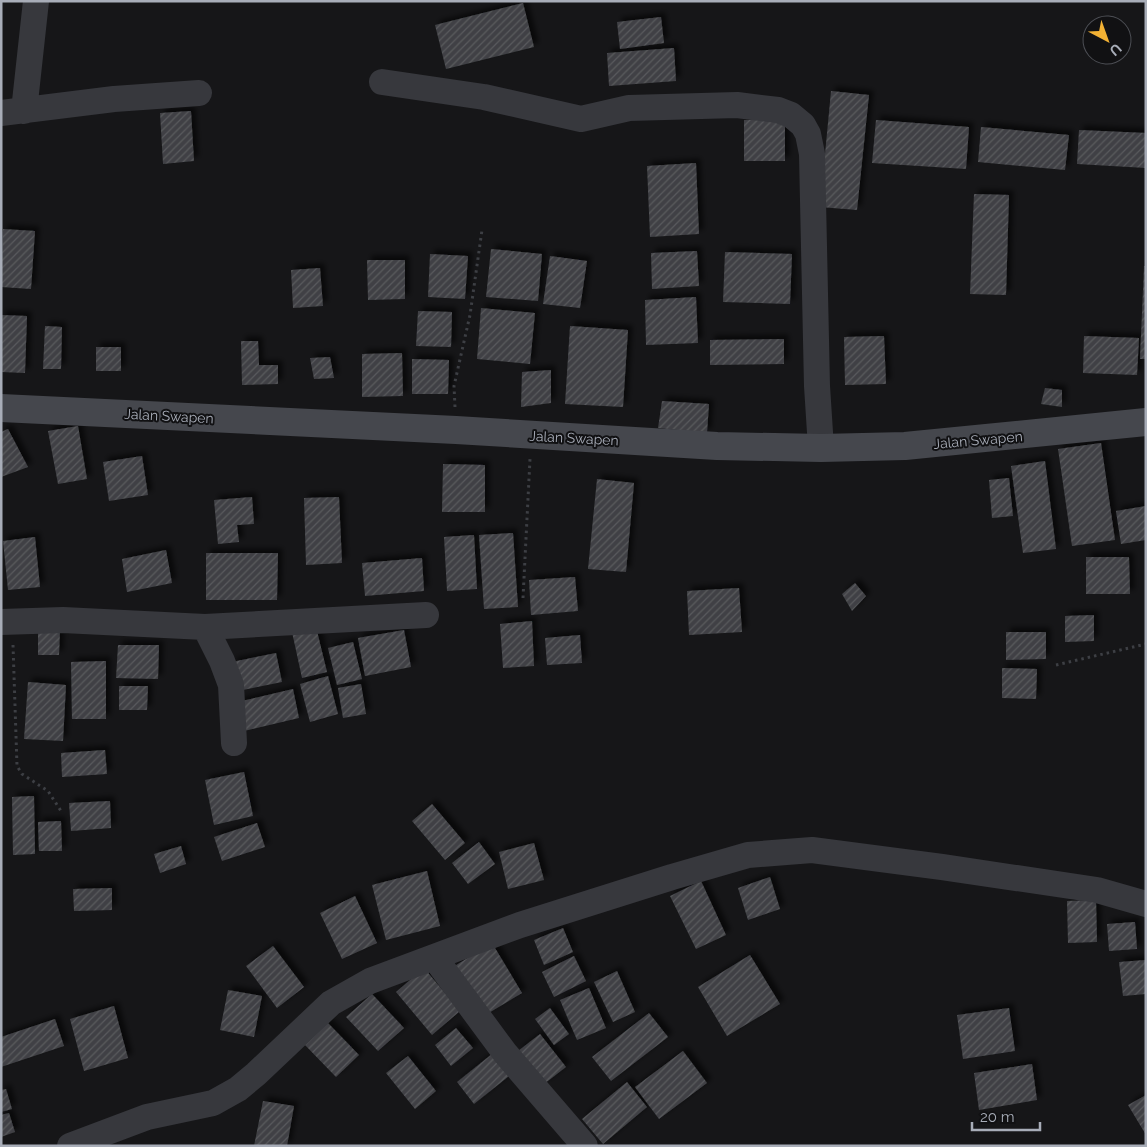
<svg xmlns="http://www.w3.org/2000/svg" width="1147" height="1147" font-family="Raleway,sans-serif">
	<defs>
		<pattern id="building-hatch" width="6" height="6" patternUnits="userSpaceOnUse" patternTransform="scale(1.25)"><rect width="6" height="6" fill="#404145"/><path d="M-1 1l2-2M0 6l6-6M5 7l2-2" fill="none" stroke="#595a5e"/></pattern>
		<filter id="shadow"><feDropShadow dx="4.5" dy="-4.5" stdDeviation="2.5" flood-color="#0009"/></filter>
	</defs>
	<rect width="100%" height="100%" fill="#161618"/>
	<!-- building -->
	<path fill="url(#building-hatch)" filter="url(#shadow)" d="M 523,3 L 534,47 L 446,69 L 435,25 Z
		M 661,17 L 664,43 L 620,49 L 617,22 Z
		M 674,48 L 676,81 L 609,86 L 607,53 Z
		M 831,91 L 869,95 L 857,210 L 820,207 Z
		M 191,111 L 194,161 L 163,164 L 160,113 Z
		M 785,119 L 785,161 L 744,161 L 744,120 Z
		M 876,120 L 969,127 L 966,169 L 872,163 Z
		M 981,127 L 1069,135 L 1065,170 L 978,162 Z
		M 1079,130 L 1146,133 L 1146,168 L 1077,164 Z
		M 696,163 L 699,234 L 650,237 L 647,166 Z
		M 974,194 L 1009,195 L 1006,295 L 970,294 Z
		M 3,229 L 35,231 L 31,289 L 1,287 Z
		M 491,249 L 542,254 L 538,301 L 486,297 Z
		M 697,251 L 699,286 L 652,289 L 651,253 Z
		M 725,252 L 792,254 L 790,304 L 723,302 Z
		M 430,254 L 468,256 L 465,299 L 428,297 Z
		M 550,256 L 587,261 L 580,308 L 543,304 Z
		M 367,260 L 405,260 L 405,299 L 368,300 Z
		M 1144,266 L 1146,266 L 1146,359 L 1140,359 Z
		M 320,268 L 323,306 L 293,308 L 291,270 Z
		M 696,297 L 698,343 L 646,345 L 645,300 Z
		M 481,308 L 535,313 L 530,364 L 477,359 Z
		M 418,311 L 452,312 L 451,347 L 416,346 Z
		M 1,315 L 27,316 L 25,373 L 1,372 Z
		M 45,326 L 62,327 L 61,369 L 43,369 Z
		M 570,326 L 628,330 L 623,407 L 565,404 Z
		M 884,336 L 886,384 L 845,385 L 844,337 Z
		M 1084,336 L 1139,338 L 1137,375 L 1083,373 Z
		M 784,339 L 784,364 L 710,365 L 710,340 Z
		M 241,341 L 258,341 L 259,365 L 278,365 L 278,384 L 242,385 Z
		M 96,347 L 121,347 L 121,371 L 96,371 Z
		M 402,353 L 403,396 L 362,397 L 362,354 Z
		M 330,357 L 334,378 L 314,379 L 310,358 Z
		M 412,359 L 449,360 L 448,394 L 412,394 Z
		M 551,370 L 551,403 L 521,407 L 522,372 Z
		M 1045,388 L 1062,390 L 1062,407 L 1041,404 Z
		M 662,401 L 709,404 L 707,433 L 658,428 Z
		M 78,426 L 87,479 L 58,484 L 48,431 Z
		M 8,429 L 28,467 L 1,477 L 1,432 Z
		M 1101,443 L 1115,540 L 1072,546 L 1058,449 Z
		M 142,456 L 148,495 L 109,501 L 103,462 Z
		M 1045,461 L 1056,549 L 1023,553 L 1011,466 Z
		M 443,464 L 485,465 L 485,512 L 442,512 Z
		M 1009,478 L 1013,516 L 992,518 L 989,480 Z
		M 597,479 L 634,483 L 626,572 L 588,569 Z
		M 252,497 L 254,524 L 237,525 L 239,542 L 218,544 L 214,500 Z
		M 339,497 L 342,563 L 306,565 L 304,498 Z
		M 1146,506 L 1146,540 L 1121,544 L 1116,511 Z
		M 513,533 L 518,607 L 484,609 L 479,535 Z
		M 474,535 L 477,589 L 447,591 L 444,537 Z
		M 35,537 L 40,587 L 8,590 L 3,541 Z
		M 166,550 L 172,583 L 127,592 L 122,559 Z
		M 206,553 L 278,553 L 277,600 L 206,600 Z
		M 1086,557 L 1129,557 L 1130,594 L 1086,594 Z
		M 422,558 L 424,591 L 365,596 L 362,563 Z
		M 575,577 L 578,611 L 531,615 L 529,580 Z
		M 855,583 L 866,596 L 852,611 L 842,594 Z
		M 739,588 L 742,632 L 689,635 L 687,591 Z
		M 1094,615 L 1094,641 L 1065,642 L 1065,616 Z
		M 532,621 L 534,666 L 503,668 L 500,624 Z
		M 38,627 L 60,629 L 59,655 L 38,655 Z
		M 316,627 L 327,672 L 302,678 L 292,632 Z
		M 404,630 L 411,667 L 365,676 L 358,638 Z
		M 1006,632 L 1046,632 L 1046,659 L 1006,660 Z
		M 580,635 L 582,663 L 547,665 L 545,638 Z
		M 353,642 L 362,679 L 337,685 L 328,648 Z
		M 118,645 L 159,645 L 158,679 L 116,678 Z
		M 276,653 L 282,682 L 238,691 L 232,662 Z
		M 106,661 L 106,719 L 72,719 L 71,662 Z
		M 1002,668 L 1037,669 L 1036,699 L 1002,698 Z
		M 328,676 L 338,714 L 310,722 L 300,684 Z
		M 28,682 L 66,685 L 63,741 L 24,739 Z
		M 361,684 L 366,714 L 343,718 L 338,688 Z
		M 119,686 L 148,686 L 147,710 L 119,710 Z
		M 293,689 L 299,718 L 244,731 L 238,702 Z
		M 105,750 L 107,774 L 62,777 L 61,753 Z
		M 244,772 L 253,816 L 214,825 L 205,780 Z
		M 34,796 L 35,854 L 13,855 L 12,797 Z
		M 110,801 L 111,828 L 71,831 L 69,803 Z
		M 432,804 L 465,843 L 445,860 L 412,821 Z
		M 61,821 L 62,851 L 39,851 L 38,822 Z
		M 257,823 L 265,847 L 222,861 L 214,837 Z
		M 479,842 L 495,864 L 468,884 L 452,863 Z
		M 534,843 L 544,880 L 508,889 L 499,852 Z
		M 181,846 L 186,864 L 160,873 L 154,854 Z
		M 427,871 L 440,926 L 386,940 L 372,885 Z
		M 770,877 L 780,909 L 748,920 L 738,888 Z
		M 701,881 L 726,935 L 696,949 L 670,896 Z
		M 112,888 L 112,910 L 74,911 L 73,889 Z
		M 355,896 L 377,943 L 342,959 L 320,913 Z
		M 1096,900 L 1097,942 L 1068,943 L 1067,901 Z
		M 1135,922 L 1137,949 L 1109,951 L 1107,924 Z
		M 563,928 L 573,952 L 544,965 L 534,940 Z
		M 492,943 L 522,993 L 482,1017 L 453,967 Z
		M 273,946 L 304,987 L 277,1008 L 246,966 Z
		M 750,955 L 780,1004 L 727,1036 L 698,987 Z
		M 574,956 L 586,981 L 554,997 L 542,972 Z
		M 1146,960 L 1146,994 L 1123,996 L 1119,962 Z
		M 424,968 L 460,1011 L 432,1035 L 396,992 Z
		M 617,971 L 635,1012 L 613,1022 L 594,982 Z
		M 589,988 L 606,1028 L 577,1040 L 560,1000 Z
		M 228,990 L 262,996 L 254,1037 L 220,1030 Z
		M 372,994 L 404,1028 L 378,1051 L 346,1017 Z
		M 114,1006 L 128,1058 L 84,1071 L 70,1019 Z
		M 550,1008 L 569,1034 L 554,1045 L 535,1019 Z
		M 1009,1008 L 1015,1051 L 963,1059 L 957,1015 Z
		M 649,1013 L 668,1037 L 611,1081 L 592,1057 Z
		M 55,1019 L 64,1046 L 1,1067 L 1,1037 Z
		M 327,1022 L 359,1055 L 336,1077 L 304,1044 Z
		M 456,1028 L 473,1048 L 451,1066 L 435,1045 Z
		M 540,1034 L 566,1067 L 544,1084 L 518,1051 Z
		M 683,1051 L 707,1083 L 659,1119 L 635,1087 Z
		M 492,1054 L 509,1076 L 474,1104 L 457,1082 Z
		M 408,1056 L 436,1091 L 415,1109 L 386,1073 Z
		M 1032,1064 L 1037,1100 L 979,1110 L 974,1073 Z
		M 627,1082 L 647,1107 L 603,1144 L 582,1119 Z
		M 6,1089 L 12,1109 L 1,1112 L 1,1090 Z
		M 1146,1095 L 1146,1135 L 1128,1105 Z
		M 263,1101 L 294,1106 L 287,1146 L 254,1146 Z
		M 9,1113 L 15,1132 L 1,1137 L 1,1115 Z"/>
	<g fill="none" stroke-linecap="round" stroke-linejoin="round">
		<!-- path -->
		<path stroke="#3d3f44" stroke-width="3" stroke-dasharray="2.5 4" stroke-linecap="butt" d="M 455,407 L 454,386 L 470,315 L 482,230
			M 523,598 L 530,459
			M 13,645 L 17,766 L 22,774 L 48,791 L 61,811
			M 1056,665 L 1146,644"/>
		<!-- minor -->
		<path stroke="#37383d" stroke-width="26" d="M 382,82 L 484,97 L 581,119 L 629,108 L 737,105 L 778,110 L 791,115 L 803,125 L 808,134 L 812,154 L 817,386 L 821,448
			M 24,111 L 36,1
			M 1,113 L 114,99 L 199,93
			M 1,622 L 63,620 L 205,627 L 426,615
			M 205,627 L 222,661 L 231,685 L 234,743
			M 434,957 L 505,1053 L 585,1146
			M 70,1146 L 147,1117 L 213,1103 L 238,1089 L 256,1074 L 331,1003 L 370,981 L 520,925 L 672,877 L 748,855 L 812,850 L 942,867 L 1097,890 L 1146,904"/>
		<!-- secondary -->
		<path stroke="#45474d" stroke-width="28" d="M 1,408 L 456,430 L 717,446 L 821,448 L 905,446 L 1146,422"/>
	</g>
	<g text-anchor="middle" stroke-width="4" stroke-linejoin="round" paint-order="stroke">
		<!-- street labels -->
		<g font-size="14" fill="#a8adb8" stroke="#111113">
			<text transform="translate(169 416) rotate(3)" y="5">Jalan Swapen</text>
			<text transform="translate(574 438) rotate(3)" y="5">Jalan Swapen</text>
			<text transform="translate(978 440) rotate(-5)" y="5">Jalan Swapen</text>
		</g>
	</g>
	<!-- border -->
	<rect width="1147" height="1147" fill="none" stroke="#a8adb8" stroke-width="5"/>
	<!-- north arrow -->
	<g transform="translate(1107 40) rotate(139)"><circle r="24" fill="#111113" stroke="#4d4f55"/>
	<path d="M0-4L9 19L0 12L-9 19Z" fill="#f2b134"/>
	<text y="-8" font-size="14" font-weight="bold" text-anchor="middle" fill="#a8adb8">U</text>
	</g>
	<!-- scale -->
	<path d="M972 1122v8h68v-8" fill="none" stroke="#a8adb8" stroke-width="2.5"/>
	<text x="980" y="1122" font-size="15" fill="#a8adb8" stroke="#111113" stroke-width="4" paint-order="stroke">20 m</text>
</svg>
